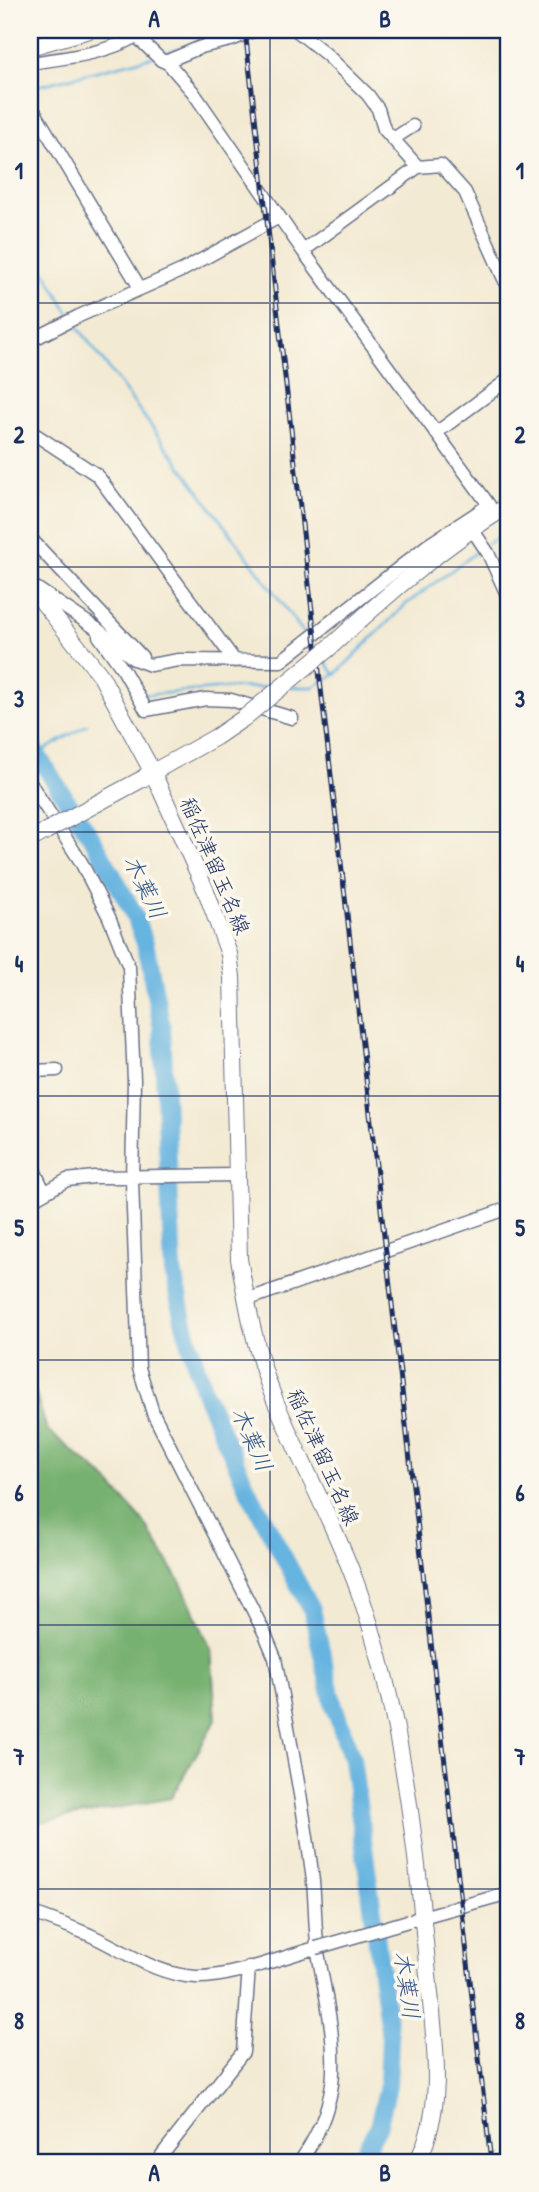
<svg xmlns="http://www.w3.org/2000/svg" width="539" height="2192" font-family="'Patrick Hand','Klee One',sans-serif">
	<rect width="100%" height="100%" fill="#fbf7ec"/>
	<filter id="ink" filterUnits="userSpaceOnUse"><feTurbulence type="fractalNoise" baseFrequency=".0143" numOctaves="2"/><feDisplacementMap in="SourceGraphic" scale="14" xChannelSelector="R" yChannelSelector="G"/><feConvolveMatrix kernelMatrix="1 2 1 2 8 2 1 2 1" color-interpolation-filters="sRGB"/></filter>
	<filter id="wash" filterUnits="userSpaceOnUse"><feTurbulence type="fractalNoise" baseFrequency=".00686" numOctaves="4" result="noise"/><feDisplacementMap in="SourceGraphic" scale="28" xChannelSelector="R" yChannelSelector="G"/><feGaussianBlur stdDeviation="1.57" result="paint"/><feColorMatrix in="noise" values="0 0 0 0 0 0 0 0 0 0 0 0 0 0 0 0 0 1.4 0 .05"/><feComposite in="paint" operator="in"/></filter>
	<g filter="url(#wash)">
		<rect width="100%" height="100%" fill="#f3ead3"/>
		<!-- forest -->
		<path fill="#77b16f" stroke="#497066" stroke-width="2" d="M 30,1376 L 47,1430 L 103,1476 L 144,1522 L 182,1585 L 211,1649 L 216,1720 L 171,1798 L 30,1824 Z"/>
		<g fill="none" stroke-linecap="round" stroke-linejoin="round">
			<!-- stream -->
			<path stroke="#66b4e0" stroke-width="2.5" d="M 218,37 L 235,32
				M 161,54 L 195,43
				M 30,88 L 152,57
				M 30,246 L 70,315
				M 75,323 L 306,636
				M 487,544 L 509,530
				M 325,661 L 335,675
				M 291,687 L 313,687 L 335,675 L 405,605 L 479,550
				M 145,695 L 226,688 L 271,687
				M 38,754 L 87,725"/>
			<!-- river -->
			<path stroke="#66b4e0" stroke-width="18" d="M 30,744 L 95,843 L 132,910 L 145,943 L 162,1028 L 173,1272 L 183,1320 L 204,1392 L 248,1490 L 312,1610 L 333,1703 L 352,1759 L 390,2038 L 388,2086 L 378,2127 L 358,2162"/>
		</g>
	</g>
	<g filter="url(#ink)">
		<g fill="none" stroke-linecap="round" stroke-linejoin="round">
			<!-- street casing -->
			<g stroke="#677087" stroke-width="15">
				<path id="street" d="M 296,30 L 327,55 L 368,95 L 378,109 L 384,129 L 418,167
					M 165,62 L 201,47 L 231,40 L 255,30
					M 30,63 C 65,58 116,53 144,30
					M 30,104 L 140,288
					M 393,139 L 413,126
					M 303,251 L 418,167 L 441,165 L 465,192 L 509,290
					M 30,341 L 79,316 L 183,270 L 279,217
					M 436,433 L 509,379
					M 30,440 L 36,435 L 97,475 L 235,661
					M 468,523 L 488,553 L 509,599
					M 30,538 L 142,657
					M 36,588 L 97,629 L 134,659 L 150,665 L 179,660 L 281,661 L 428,545 L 489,505 L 303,251 L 193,92 L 168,63 L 161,60 L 136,36
					M 99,636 L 124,671 L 146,710 L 206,699 L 231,700 L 292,718
					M 30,783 L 81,862 L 109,917 L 129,967 L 134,1080 L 132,1182 L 139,1368 L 153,1413 L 265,1634 L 275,1658 C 288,1729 303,1801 312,1873 C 316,1901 314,1930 319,1958 C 326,1999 337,2042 332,2084 C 328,2114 316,2138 300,2162
					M 30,1071 L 57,1070
					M 32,1166 L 44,1191
					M 30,1201 L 67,1180 L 94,1177 L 236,1175
					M 246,1300 L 509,1208
					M 30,1912 C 50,1919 71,1927 90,1935 C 125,1951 156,1975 196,1977 C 231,1978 282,1957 316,1948
					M 415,1919 L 509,1893
					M 162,2155 L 243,2052 L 249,1967
					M 496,2162 L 509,2158"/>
			</g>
			<!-- secondary casing -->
			<g stroke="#677087" stroke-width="18">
				<path id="secondary" d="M 30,47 L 89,30
					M 30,586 L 101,676 L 153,773 L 206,891 L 229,954 L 232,977 L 239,1259 C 247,1304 255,1350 272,1393 C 298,1458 333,1520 357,1586 C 401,1706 417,1848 428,1975 C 434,2037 447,2105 417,2162
					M 328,649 C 387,595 441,547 509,505
					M 144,777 L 216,737 L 244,718
					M 30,840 L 46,831"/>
			</g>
			<!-- street -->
			<use href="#street" stroke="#fff" stroke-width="12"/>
			<!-- secondary -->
			<use href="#secondary" stroke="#fff" stroke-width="16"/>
			<!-- rail casing -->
			<g stroke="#1b2f5e" stroke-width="5">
				<path id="rail" d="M 245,30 L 491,2162"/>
			</g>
			<!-- rail -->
			<use href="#rail" stroke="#fbf7ec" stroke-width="2.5" stroke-dasharray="8" stroke-linecap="butt"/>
			<!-- street-bridge casing -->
			<g stroke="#677087" stroke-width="15" stroke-linecap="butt">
				<path id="street-bridge" d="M 316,1948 L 408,1921"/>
			</g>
			<!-- secondary-bridge casing -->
			<g stroke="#677087" stroke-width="18" stroke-linecap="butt">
				<path id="secondary-bridge" d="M 244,718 L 328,649
					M 46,831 L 144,778"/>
			</g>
			<!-- street-bridge -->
			<use href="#street-bridge" stroke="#fff" stroke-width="12"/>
			<!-- secondary-bridge -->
			<use href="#secondary-bridge" stroke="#fff" stroke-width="16"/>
		</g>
	</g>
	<!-- grid -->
	<path fill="none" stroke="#1b2f5e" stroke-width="2" stroke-opacity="0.55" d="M 270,30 L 270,2162M 30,303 L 509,303M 30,567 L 509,567M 30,832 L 509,832M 30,1096 L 509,1096M 30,1360 L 509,1360M 30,1625 L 509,1625M 30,1889 L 509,1889"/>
	<g text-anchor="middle" stroke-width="7" stroke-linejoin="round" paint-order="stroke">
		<!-- street labels -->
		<g font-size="21" fill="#1b2f5e" stroke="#fbf7ec">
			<text transform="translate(215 866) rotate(67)" y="7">稲佐津留玉名線</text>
			<text transform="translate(323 1457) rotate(66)" y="7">稲佐津留玉名線</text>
		</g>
		<!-- water labels -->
		<g font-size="23" font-style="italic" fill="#325785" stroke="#fbf7ec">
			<text transform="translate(145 887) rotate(64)" y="8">木葉川</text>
			<text transform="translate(252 1439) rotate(66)" y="8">木葉川</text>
			<text transform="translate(407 1985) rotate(82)" y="8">木葉川</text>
		</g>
	</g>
	<!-- margin -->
	<rect width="539" height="2192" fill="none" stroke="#fbf7ec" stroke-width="77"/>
	<rect x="38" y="38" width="462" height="2116" fill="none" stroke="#1b2f5e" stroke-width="2.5"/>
	<g font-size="23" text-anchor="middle" font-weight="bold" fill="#1b2f5e">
		<text x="154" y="27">A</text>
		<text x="385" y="27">B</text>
		<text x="19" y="179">1</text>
		<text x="520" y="179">1</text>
		<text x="19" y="443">2</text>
		<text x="520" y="443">2</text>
		<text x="19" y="707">3</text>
		<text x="520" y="707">3</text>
		<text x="19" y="972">4</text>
		<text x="520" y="972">4</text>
		<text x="19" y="1236">5</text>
		<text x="520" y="1236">5</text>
		<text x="19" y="1501">6</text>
		<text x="520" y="1501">6</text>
		<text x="19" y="1765">7</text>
		<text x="520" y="1765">7</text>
		<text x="19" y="2029">8</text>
		<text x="520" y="2029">8</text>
		<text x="154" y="2181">A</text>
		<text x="385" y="2181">B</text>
	</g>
</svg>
